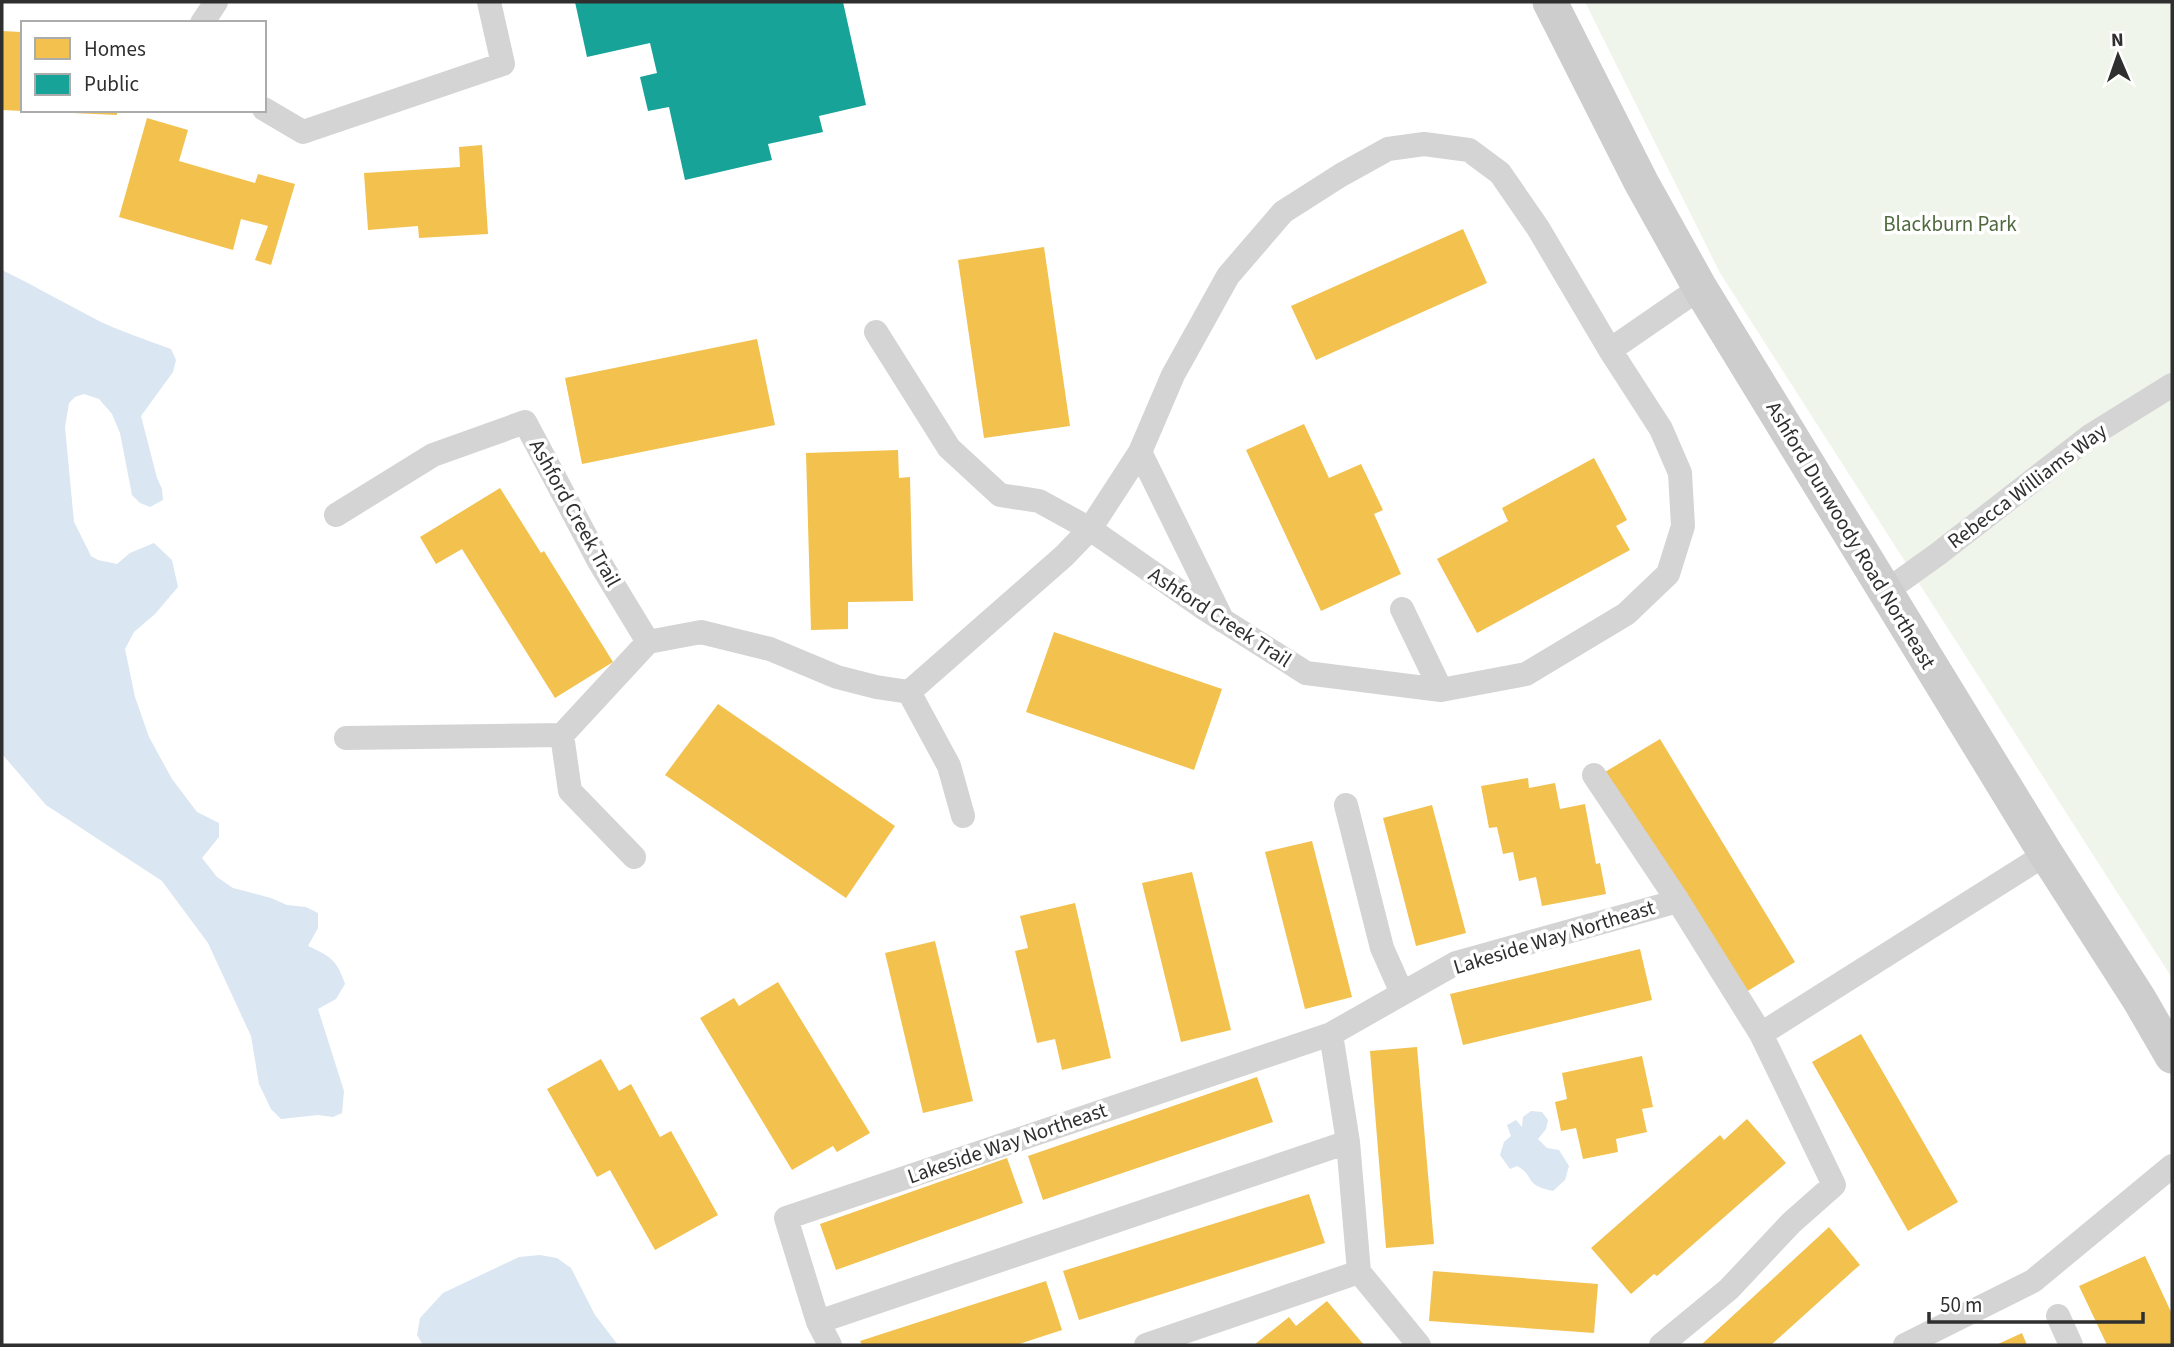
<svg xmlns="http://www.w3.org/2000/svg" width="2174" height="1347" font-family="'Source Sans 3',sans-serif">
	<rect width="100%" height="100%" fill="#fff"/>
	<!-- green -->
	<path fill="#f0f5ec" d="M 1585,2 L 2172,2 L 2172,978 L 1720,273 Z"/>
	<!-- water -->
	<path fill="#dae6f1" d="M 2,270 C 35,286 66,304 99,321 C 122,332 147,340 171,349 L 176,360 L 173,372 L 141,416 L 157,478 L 162,489 L 163,500 L 150,507 L 140,503 L 132,495 L 120,433 L 112,414 L 99,399 L 84,394 L 75,397 L 69,403 L 65,427 L 74,522 L 91,556 L 98,560 L 117,564 L 130,553 L 154,543 L 172,560 L 178,587 L 155,614 L 134,632 L 125,649 L 135,697 L 149,737 L 172,779 L 197,812 L 219,823 L 219,837 L 202,858 L 217,877 L 233,888 L 271,898 L 287,905 L 306,907 L 318,913 L 318,928 L 308,946 C 330,956 337,960 345,984 L 336,999 L 318,1009 L 344,1091 L 342,1113 L 333,1117 L 318,1115 L 281,1119 L 271,1109 L 259,1084 L 251,1036 L 208,943 L 162,881 L 46,805 L 2,754 Z
		M 1531,1111 L 1542,1112 L 1548,1120 L 1546,1129 L 1538,1139 L 1547,1148 L 1559,1150 L 1569,1166 L 1565,1180 L 1553,1191 C 1523,1185 1535,1175 1517,1166 L 1510,1169 L 1500,1155 L 1504,1142 L 1511,1136 L 1507,1125 L 1516,1120 L 1522,1127 L 1523,1117 Z
		M 540,1255 L 557,1258 L 571,1268 L 595,1315 L 618,1345 L 423,1345 L 417,1335 L 420,1318 L 443,1293 L 519,1257 Z"/>
	<!-- homes -->
	<path fill="#f2c14e" d="M 2,31 L 21,32 L 23,111 L 2,110 Z
		M 50,110 L 117,110 L 117,115 L 50,112 Z
		M 147,118 L 188,130 L 179,161 L 255,183 L 258,174 L 295,184 L 271,265 L 255,260 L 268,226 L 241,219 L 233,250 L 119,217 Z
		M 482,145 L 488,234 L 419,238 L 418,226 L 368,230 L 364,173 L 460,167 L 459,147 Z
		M 1463,229 L 1487,283 L 1316,360 L 1291,306 Z
		M 1044,247 L 1070,426 L 984,438 L 958,260 Z
		M 757,339 L 775,425 L 582,464 L 565,378 Z
		M 1304,424 L 1329,478 L 1361,464 L 1383,510 L 1374,514 L 1401,574 L 1321,611 L 1246,450 Z
		M 898,450 L 899,478 L 910,477 L 913,601 L 848,602 L 848,629 L 811,630 L 806,453 Z
		M 1594,458 L 1627,520 L 1616,526 L 1630,550 L 1477,633 L 1437,559 L 1508,521 L 1502,508 Z
		M 500,488 L 541,553 L 544,551 L 613,662 L 555,698 L 462,549 L 436,564 L 420,537 Z
		M 1054,632 L 1222,689 L 1194,770 L 1026,712 Z
		M 718,704 L 895,826 L 846,898 L 665,775 Z
		M 1660,739 L 1795,962 L 1741,995 L 1605,772 Z
		M 1528,778 L 1529,788 L 1555,783 L 1560,809 L 1585,804 L 1596,864 L 1600,863 L 1606,894 L 1542,906 L 1536,877 L 1519,881 L 1513,852 L 1503,854 L 1497,827 L 1489,828 L 1481,786 Z
		M 1432,805 L 1466,933 L 1416,946 L 1383,818 Z
		M 1312,841 L 1352,997 L 1305,1009 L 1265,852 Z
		M 1192,872 L 1231,1030 L 1181,1042 L 1142,883 Z
		M 1075,903 L 1111,1058 L 1062,1070 L 1055,1039 L 1037,1043 L 1015,951 L 1028,948 L 1020,916 Z
		M 935,941 L 973,1101 L 923,1113 L 885,953 Z
		M 1640,949 L 1652,1000 L 1463,1045 L 1450,994 Z
		M 778,982 L 870,1133 L 837,1152 L 833,1146 L 792,1170 L 700,1018 L 734,998 L 739,1006 Z
		M 1861,1034 L 1958,1202 L 1908,1231 L 1812,1062 Z
		M 1417,1047 L 1434,1244 L 1386,1248 L 1370,1051 Z
		M 1642,1056 L 1653,1107 L 1642,1109 L 1647,1132 L 1616,1139 L 1618,1152 L 1583,1159 L 1576,1128 L 1561,1131 L 1555,1102 L 1567,1099 L 1562,1073 Z
		M 601,1059 L 619,1091 L 631,1084 L 660,1137 L 671,1131 L 718,1215 L 655,1250 L 610,1170 L 597,1177 L 547,1089 Z
		M 1257,1077 L 1273,1122 L 1043,1200 L 1028,1156 Z
		M 1747,1119 L 1786,1163 L 1657,1276 L 1654,1274 L 1631,1294 L 1591,1248 L 1720,1135 L 1724,1140 Z
		M 1007,1158 L 1023,1203 L 836,1270 L 820,1224 Z
		M 1309,1194 L 1325,1243 L 1079,1320 L 1063,1271 Z
		M 1829,1227 L 1860,1265 L 1854,1270 L 1771,1345 L 1701,1345 Z
		M 2145,1256 L 2172,1314 L 2172,1345 L 2107,1345 L 2079,1286 Z
		M 1433,1271 L 1598,1284 L 1594,1333 L 1429,1321 Z
		M 1046,1281 L 1062,1330 L 1016,1345 L 862,1345 L 860,1341 Z
		M 1327,1301 L 1364,1345 L 1254,1345 L 1289,1317 L 1296,1326 Z
		M 2022,1333 L 2027,1345 L 1996,1345 Z"/>
	<!-- public -->
	<path fill="#17a398" d="M 575,2 L 843,2 L 866,105 L 819,116 L 823,132 L 768,144 L 772,160 L 685,180 L 669,107 L 648,111 L 640,77 L 657,73 L 650,43 L 587,57 Z"/>
	<g fill="none" stroke-linecap="round" stroke-linejoin="round">
		<!-- street -->
		<path stroke="#d4d4d4" stroke-width="24" d="M 202,23 L 216,2
			M 264,109 L 303,132 L 503,64 L 489,2
			M 1424,144 L 1469,150 L 1500,173 L 1538,228 L 1610,350 L 1661,429 L 1680,473 L 1683,526 L 1668,574 L 1626,614 L 1526,674 L 1441,690 L 1306,673 L 1202,607 L 1090,529 L 1140,452 L 1173,375 L 1228,276 L 1283,212 L 1341,175 L 1388,149 Z
			M 876,332 L 949,448 L 1000,495 L 1039,501 L 1090,529 L 1064,556 L 909,692
			M 1610,350 L 1700,288
			M 1140,452 L 1223,621
			M 336,515 L 433,455 L 525,422 L 600,563 L 648,642
			M 1885,592 L 1938,554 L 2090,436 L 2172,385
			M 1402,609 L 1441,690
			M 346,738 L 562,735
			M 1594,775 L 1678,901
			M 1346,805 L 1382,948 L 1402,993
			M 634,857 L 570,791 L 562,735 L 648,642 L 701,632 L 770,649 L 837,677 L 876,687 L 909,692 L 949,766 L 963,816
			M 1331,1034 L 1348,1142
			M 1761,1034 L 2046,854
			M 2058,1316 L 2071,1345
			M 818,1322 L 1348,1142 L 1359,1272
			M 830,1345 L 818,1322 L 786,1218 L 1331,1034 L 1456,963 L 1678,901 L 1761,1034 L 1834,1185 L 1791,1223 L 1729,1289 L 1661,1345
			M 1146,1345 L 1359,1272 L 1419,1345
			M 1905,1345 L 2033,1281 L 2172,1166"/>
		<!-- secondary -->
		<path stroke="#cdcdcd" stroke-width="35" d="M 1550,2 L 1641,182 L 1700,288 L 2046,854 L 2139,999 L 2172,1056"/>
	</g>
	<g text-anchor="middle" stroke-width="7" stroke-linejoin="round" paint-order="stroke">
		<!-- park labels -->
		<g font-size="21" fill="#4f6a3e" stroke="#fff">
			<text x="1950" y="231">Blackburn Park</text>
		</g>
		<!-- street labels -->
		<g font-size="21" fill="#2f2f2f" stroke="#fff">
			<text transform="translate(2027 486) rotate(-37)" y="7">Rebecca Williams Way</text>
			<text transform="translate(575 513) rotate(61)" y="7">Ashford Creek Trail</text>
			<text transform="translate(1851 535) rotate(59)" y="7">Ashford Dunwoody Road Northeast</text>
			<text transform="translate(1220 617) rotate(33)" y="7">Ashford Creek Trail</text>
			<text transform="translate(1554 937) rotate(-17)" y="7">Lakeside Way Northeast</text>
			<text transform="translate(1007 1143) rotate(-19)" y="7">Lakeside Way Northeast</text>
		</g>
	</g>
	<!-- border -->
	<rect width="2174" height="1347" fill="none" stroke="#2f2f2f" stroke-width="7"/>
	<!-- legend -->
	<rect x="21" y="21" width="245" height="91" fill="#ffffff" stroke="#acacac" stroke-width="2"/>
	<rect x="35" y="38" width="35" height="21" fill="#f2c14e" stroke="#acacac" stroke-width="2"/>
	<text x="84" y="56" font-size="21" fill="#2f2f2f">Homes</text>
	<rect x="35" y="74" width="35" height="21" fill="#17a398" stroke="#acacac" stroke-width="2"/>
	<text x="84" y="91" font-size="21" fill="#2f2f2f">Public</text>
	<!-- north arrow -->
	<g transform="translate(2118 56) rotate(358)" stroke="#ffffff" stroke-width="5" paint-order="stroke">
	<path d="M0-5L12 26L0 18L-12 26Z" fill="#2f2f2f"/>
	<text y="-10" font-size="19" font-weight="bold" text-anchor="middle" fill="#2f2f2f">N</text>
	</g>
	<!-- scale -->
	<path d="M1929 1312v10h214v-10" fill="none" stroke="#2f2f2f" stroke-width="3.5"/>
	<text x="1940" y="1312" font-size="21" fill="#2f2f2f" stroke="#ffffff" stroke-width="5" paint-order="stroke">50 m</text>
</svg>
